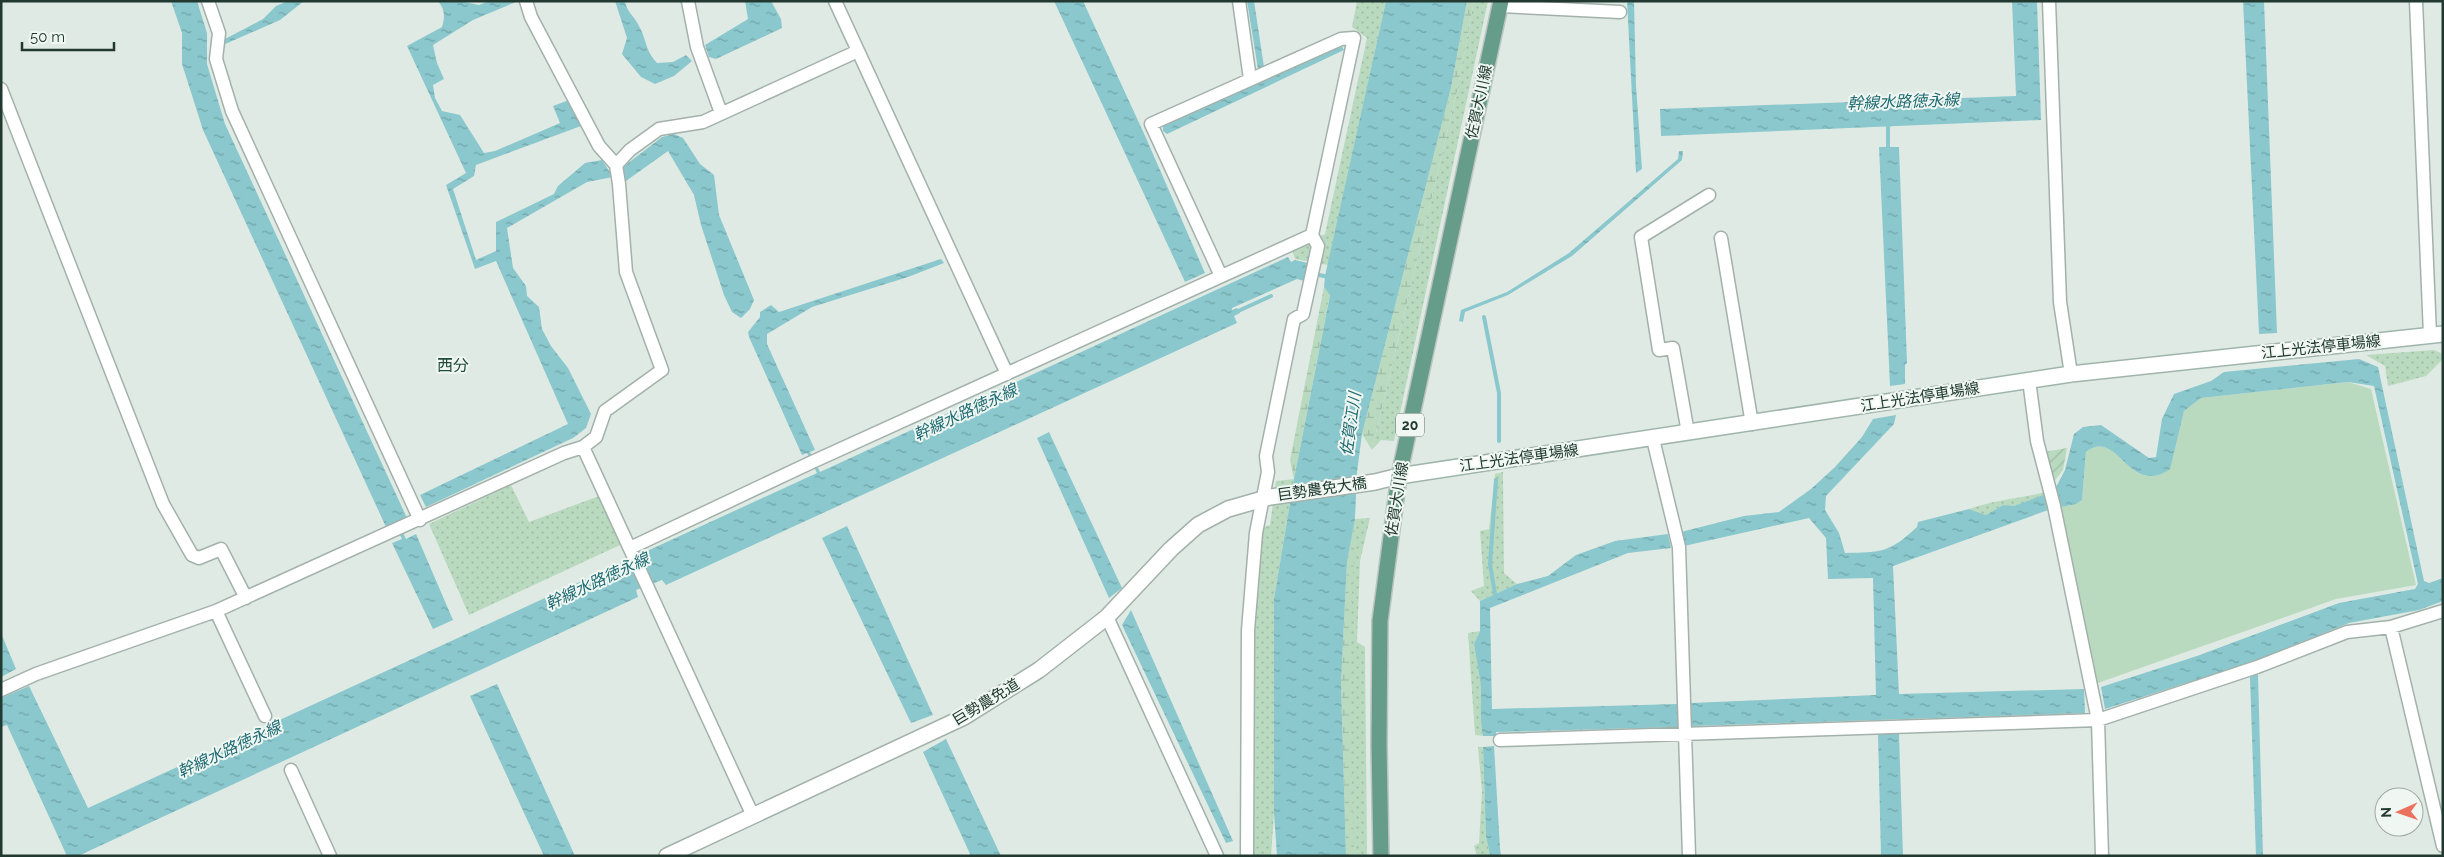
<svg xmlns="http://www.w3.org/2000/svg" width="2444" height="857" font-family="Raleway,'Noto Sans JP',sans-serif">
	<defs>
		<pattern id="grass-dots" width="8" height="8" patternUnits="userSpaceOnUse" patternTransform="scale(1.25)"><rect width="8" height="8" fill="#b9dabf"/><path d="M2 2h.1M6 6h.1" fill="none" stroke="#9fbca5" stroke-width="1.8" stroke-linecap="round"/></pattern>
		<pattern id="wetland-marsh" width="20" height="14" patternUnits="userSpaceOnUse" patternTransform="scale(1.25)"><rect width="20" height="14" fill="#b9dabf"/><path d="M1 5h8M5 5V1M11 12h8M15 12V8" fill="none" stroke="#9fbca5"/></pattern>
		<pattern id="garden-furrows" width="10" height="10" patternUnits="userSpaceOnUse" patternTransform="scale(1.25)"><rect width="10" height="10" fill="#b9dabf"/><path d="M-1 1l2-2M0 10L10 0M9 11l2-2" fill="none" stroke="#9fbca5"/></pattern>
		<pattern id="water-ripples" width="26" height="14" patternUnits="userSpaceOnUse" patternTransform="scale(1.25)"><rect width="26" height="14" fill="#8ac8cd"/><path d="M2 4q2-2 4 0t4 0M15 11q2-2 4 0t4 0" fill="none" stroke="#70a3a7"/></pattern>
	</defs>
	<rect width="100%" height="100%" fill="#e0eae4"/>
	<!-- grass -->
	<path fill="url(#grass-dots)" d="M 1357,1 L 1386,1 L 1328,265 L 1295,259 L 1292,249 L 1325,234 L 1367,38 L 1352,27 Z
		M 1474,1 L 1488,1 L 1394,441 L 1381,440 L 1372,450 L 1457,91 Z
		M 2434,350 L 2443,354 L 2443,359 L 2426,376 L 2388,386 L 2385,366 L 2366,355 Z
		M 1503,472 L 1504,573 L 1517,584 L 1480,601 L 1471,591 L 1484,586 L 1480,531 L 1489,529 L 1495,474 Z
		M 1294,479 L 1274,599 L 1274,813 L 1271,856 L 1253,856 L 1251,631 L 1261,528 L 1270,525 L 1276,481 Z
		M 511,485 L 529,522 L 599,496 L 620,545 L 469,615 L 429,524 Z
		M 2047,492 L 2048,495 L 2014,506 L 2003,505 L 1986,515 L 1969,509 C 1994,500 2021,498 2047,492 Z
		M 1370,518 L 1360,561 L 1357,642 L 1365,647 L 1367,856 L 1346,856 L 1347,562 L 1355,519 Z
		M 1480,631 L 1474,644 C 1476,660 1481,675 1481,692 C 1482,707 1480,720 1483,736 L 1475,735 L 1468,633 Z
		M 1478,747 L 1483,747 L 1486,836 L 1490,856 L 1477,856 L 1474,846 L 1479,843 L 1482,791 Z"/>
	<!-- wetland -->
	<path fill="url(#wetland-marsh)" d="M 1467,1 L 1474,1 L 1457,91 L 1372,450 L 1362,434 L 1451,88 Z
		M 1324,287 L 1330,294 L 1294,479 L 1290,460 Z
		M 1355,519 L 1349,676 L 1354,856 L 1346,856 L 1341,683 L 1347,562 Z"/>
	<!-- garden -->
	<path fill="url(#garden-furrows)" d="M 2067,448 L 2063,470 L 2052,484 L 2044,452 Z"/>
	<!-- pitch -->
	<path fill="#b9dabf" d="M 2348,382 L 2371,389 L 2416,585 L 2336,599 L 2095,684 L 2059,507 L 2076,504 L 2082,500 L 2086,452 C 2118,427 2128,498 2169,469 L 2184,411 L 2201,398 Z"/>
	<!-- water -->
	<path fill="url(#water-ripples)" d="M 171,1 L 197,1 L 207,33 L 207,64 L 225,124 L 407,518 L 398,522 L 406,539 L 416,534 L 453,620 L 433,629 L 392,543 L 402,539 L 394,523 L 386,527 L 203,130 L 182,64 L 182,33 Z
		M 288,1 L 304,1 L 280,20 L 223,45 L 223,40 L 263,19 L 276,6 Z
		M 438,1 L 460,1 L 479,5 L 489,1 L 518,1 L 473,20 L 433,45 L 437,63 L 444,79 L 433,85 L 435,98 L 442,111 L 460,115 L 484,153 L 495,151 L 560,123 L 553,106 L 569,100 L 581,126 L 476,165 L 474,176 L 453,189 L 476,260 L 496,251 L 496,222 L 554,194 L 558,186 L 585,163 L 602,160 L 613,177 L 587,182 L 507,228 L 513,268 L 526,286 L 527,296 L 539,307 L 542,329 L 551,346 L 568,368 L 591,414 L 586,428 L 573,438 L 426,507 L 420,495 L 568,424 L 496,261 L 475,269 L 446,185 L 466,173 L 407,46 L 442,27 C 445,17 445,9 438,1 Z
		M 615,1 L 625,1 C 626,11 635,17 639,26 C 647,41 645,50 657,63 L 673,62 L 686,55 L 692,61 L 674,76 L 655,84 L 641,77 L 622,54 L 627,38 Z
		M 745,1 L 771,1 L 781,19 L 782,28 L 716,59 L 709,57 L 705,45 L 748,19 Z
		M 1054,1 L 1083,1 L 1146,138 L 1205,273 L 1185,282 Z
		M 1247,1 L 1254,1 L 1264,67 L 1258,69 Z
		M 1386,1 L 1467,1 L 1451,88 L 1362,434 L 1357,472 L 1355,519 L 1347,562 L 1341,683 L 1346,856 L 1277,856 L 1274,813 L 1274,599 L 1294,479 L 1330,295 L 1324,287 L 1325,276 Z
		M 1627,1 L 1634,1 L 1636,86 L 1642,169 L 1636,173 Z
		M 2012,1 L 2037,1 L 2041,120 L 1661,136 L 1660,109 L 2016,96 Z
		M 2243,1 L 2264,1 L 2277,333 L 2259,334 Z
		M 1341,45 L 1344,50 L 1167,134 L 1163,131 L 1163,126 Z
		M 674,134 L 683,138 L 700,164 L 714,175 L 719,215 L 754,300 L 750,309 L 741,318 L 732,312 L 724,295 L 701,225 L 694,195 L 668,151 L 626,181 L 621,175 L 623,167 L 662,137 Z
		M 1879,147 L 1899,147 L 1907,363 L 1905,365 L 1905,384 L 1890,386 Z
		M 1679,151 L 1683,151 L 1682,160 L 1572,256 L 1508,295 L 1465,312 L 1463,322 L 1459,321 L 1461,310 L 1507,292 L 1569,253 L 1678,159 Z
		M 1288,257 L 1291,262 L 1295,260 L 1308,263 L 1304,281 L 1297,279 L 1232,308 L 1232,310 L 1237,308 L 1240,313 L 1234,316 L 1237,323 L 666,585 L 662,580 L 636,590 L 638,597 L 78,856 L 67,856 L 7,725 L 1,727 L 1,698 L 29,686 L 88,808 L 623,562 L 627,569 L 649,559 L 647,551 L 817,473 L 807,453 L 802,455 L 749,337 L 748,332 L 760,317 L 760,312 L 771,305 L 779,312 L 941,259 L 944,263 L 908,277 L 812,307 L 767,334 L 767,344 L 815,450 L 810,452 L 820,472 Z
		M 2359,359 L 2378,367 L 2424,581 L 2429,583 L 2443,578 L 2443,601 L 2419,610 L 2349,623 L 2252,662 L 2105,709 L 2101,687 L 2197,656 L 2339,603 L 2415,589 L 2418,584 L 2374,386 L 2348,382 L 2201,398 L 2184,411 L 2170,469 C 2128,498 2118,427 2086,452 L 2082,500 L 2076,504 L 2051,509 L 1893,566 L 1899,694 L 2084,689 L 2085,713 L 1692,726 L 1691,703 L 1876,695 L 1873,578 L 1828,579 L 1826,538 L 1809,518 L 1684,546 L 1681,532 L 1744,516 L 1779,512 L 1811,489 L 1835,467 L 1862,437 L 1873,419 L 1896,415 L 1894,424 L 1826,496 L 1825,510 L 1839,533 L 1845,553 C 1882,552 1889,553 1917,527 L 1918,522 L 1969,509 L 1986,515 L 2003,505 L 2014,506 L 2054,491 L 2065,470 L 2074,434 L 2083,427 L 2101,425 L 2149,458 L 2156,457 L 2162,419 L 2174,394 L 2211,381 L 2224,372 Z
		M 1049,432 L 1122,588 L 1109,598 L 1037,438 Z
		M 847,526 L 933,715 L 911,723 L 822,538 Z
		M 1668,534 L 1671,548 L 1628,553 L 1490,608 L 1492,709 L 1677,704 L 1678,727 L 1496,732 L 1496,736 L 1483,736 C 1480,721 1481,709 1481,694 C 1481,677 1476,660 1474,644 L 1480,631 L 1480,601 L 1517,584 L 1548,576 L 1576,555 L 1615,541 Z
		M 1131,610 L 1233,841 L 1226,843 L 1122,625 Z
		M 1,633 L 16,669 L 1,677 Z
		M 2258,674 L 2263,856 L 2256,856 L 2250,677 Z
		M 497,684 L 575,856 L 544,856 L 470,696 Z
		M 1878,734 L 1899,734 L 1903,856 L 1881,856 Z
		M 946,739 L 1001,856 L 971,856 L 923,752 Z
		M 1494,746 L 1500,848 L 1501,856 L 1490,856 L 1486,836 L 1483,747 Z"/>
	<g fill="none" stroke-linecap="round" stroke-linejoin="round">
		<!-- stream -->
		<path stroke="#8ac8cd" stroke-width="4" d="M 1888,123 L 1888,151
			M 1314,274 L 1329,277
			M 1236,312 L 1271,296
			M 1484,317 L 1499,393 L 1499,441
			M 1495,594 L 1490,564 L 1496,480"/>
		<!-- minor casing -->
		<g stroke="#a3b1ab" stroke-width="15">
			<path id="minor" d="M 208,1 L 219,33 L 216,59 L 232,111 L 420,520
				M 688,1 L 697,47 L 721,113
				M 835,1 L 1007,374
				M 1239,1 L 1250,79
				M 2049,1 L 2060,302 L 2071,374
				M 2416,1 L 2430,335
				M 1500,6 L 1620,12
				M 1,89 L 163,504 L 192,555 L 199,558 L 221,549 L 246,598
				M 616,165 L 630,150 L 659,129 L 703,122 L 858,51
				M 1721,238 L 1752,424
				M 1221,276 L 1151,124 L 1341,39 L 1354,38 L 1312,235 L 1318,246 L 1303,314 L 1294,319 L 1266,456 L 1268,472 L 1256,533 L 1248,630 L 1247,856
				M 2029,380 L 2037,441 L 2054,506 L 2098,720 L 2102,856
				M 1688,433 L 1673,348 L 1659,350 L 1641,237 L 1709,195
				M 1653,439 L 1679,547 L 1689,856
				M 583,447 L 753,816
				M 630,548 L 810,463 L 1312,235
				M 216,611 L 265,716
				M 1107,617 L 1217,856
				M 2391,627 L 2443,846
				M 1,690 L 36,674 L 216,611 L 564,453 L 583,447 L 596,437 L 605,411 L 662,370 L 626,272 L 619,184 L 616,165 L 599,146 L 531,17 L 526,1
				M 1500,740 L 2098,720 L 2257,667 L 2347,632 L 2391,627 L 2443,611
				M 291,770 L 330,856"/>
		</g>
		<!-- tertiary casing -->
		<g stroke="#a3b1ab" stroke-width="18">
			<path id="tertiary" d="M 667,856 L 964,717 L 1039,670 L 1107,617 L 1171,549 L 1198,525 L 1228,509 L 1270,497 L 1375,482 L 1399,476"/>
		</g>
		<!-- secondary casing -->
		<g stroke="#9fb5ab" stroke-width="18">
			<path id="secondary" d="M 1399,476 L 2071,374 L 2443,334"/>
		</g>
		<!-- primary casing -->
		<g stroke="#bcc4c1" stroke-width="18">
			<path id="primary" d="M 1381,856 L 1379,744 L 1380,621 L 1399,476 L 1501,1"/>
		</g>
		<!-- minor -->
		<use href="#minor" stroke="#fff" stroke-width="12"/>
		<!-- tertiary -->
		<use href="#tertiary" stroke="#fff" stroke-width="15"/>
		<!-- secondary -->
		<use href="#secondary" stroke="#fff" stroke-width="15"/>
		<!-- primary -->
		<use href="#primary" stroke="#669d8a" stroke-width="15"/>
	</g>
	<g text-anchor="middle" stroke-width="4" stroke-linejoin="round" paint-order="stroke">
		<!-- shield labels -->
		<rect fill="#f0f7f3" stroke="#5f726b" stroke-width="1" x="1396" y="413.5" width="28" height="23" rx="4"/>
		<g font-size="14" font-weight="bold" fill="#213931">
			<text x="1410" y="430">20</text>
		</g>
		<!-- street labels -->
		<g font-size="15" fill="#213931" stroke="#f0f7f3">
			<text transform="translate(1479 102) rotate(-78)" y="5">佐賀大川線</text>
			<text transform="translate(2321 347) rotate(-6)" y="5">江上光法停車場線</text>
			<text transform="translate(1920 397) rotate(-9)" y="5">江上光法停車場線</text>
			<text transform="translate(1519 458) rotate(-8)" y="5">江上光法停車場線</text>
			<text transform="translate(1322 489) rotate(-8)" y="5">巨勢農免大橋</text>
			<text transform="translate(1397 499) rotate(-81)" y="5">佐賀大川線</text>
			<text transform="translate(986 702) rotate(-31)" y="5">巨勢農免道</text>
		</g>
		<!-- water labels -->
		<g font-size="16" font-style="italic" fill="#1f6b72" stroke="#f0f7f3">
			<text transform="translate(1903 101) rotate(-2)" y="6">幹線水路徳永線</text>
			<text transform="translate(965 412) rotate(-25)" y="6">幹線水路徳永線</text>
			<text transform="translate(1350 424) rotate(-82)" y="6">佐賀江川</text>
			<text transform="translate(597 581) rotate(-25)" y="6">幹線水路徳永線</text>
			<text transform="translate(229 749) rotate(-25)" y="6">幹線水路徳永線</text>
		</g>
		<!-- neighbourhood labels -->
		<g font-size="16" fill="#1f4a3c" stroke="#f0f7f3">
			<text x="453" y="371">西分</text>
		</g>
	</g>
	<!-- border -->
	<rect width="2444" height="857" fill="none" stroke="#213931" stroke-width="5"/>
	<!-- north arrow -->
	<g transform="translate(2399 812) rotate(268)"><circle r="24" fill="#f0f7f3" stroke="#9daba5"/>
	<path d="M0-4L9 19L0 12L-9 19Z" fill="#eb735d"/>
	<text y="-8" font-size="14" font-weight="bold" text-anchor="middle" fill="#213931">N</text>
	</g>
	<!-- scale -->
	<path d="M22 42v8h92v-8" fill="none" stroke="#213931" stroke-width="2.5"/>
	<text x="30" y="42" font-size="15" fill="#213931" stroke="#f0f7f3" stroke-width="4" paint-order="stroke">50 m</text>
</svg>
